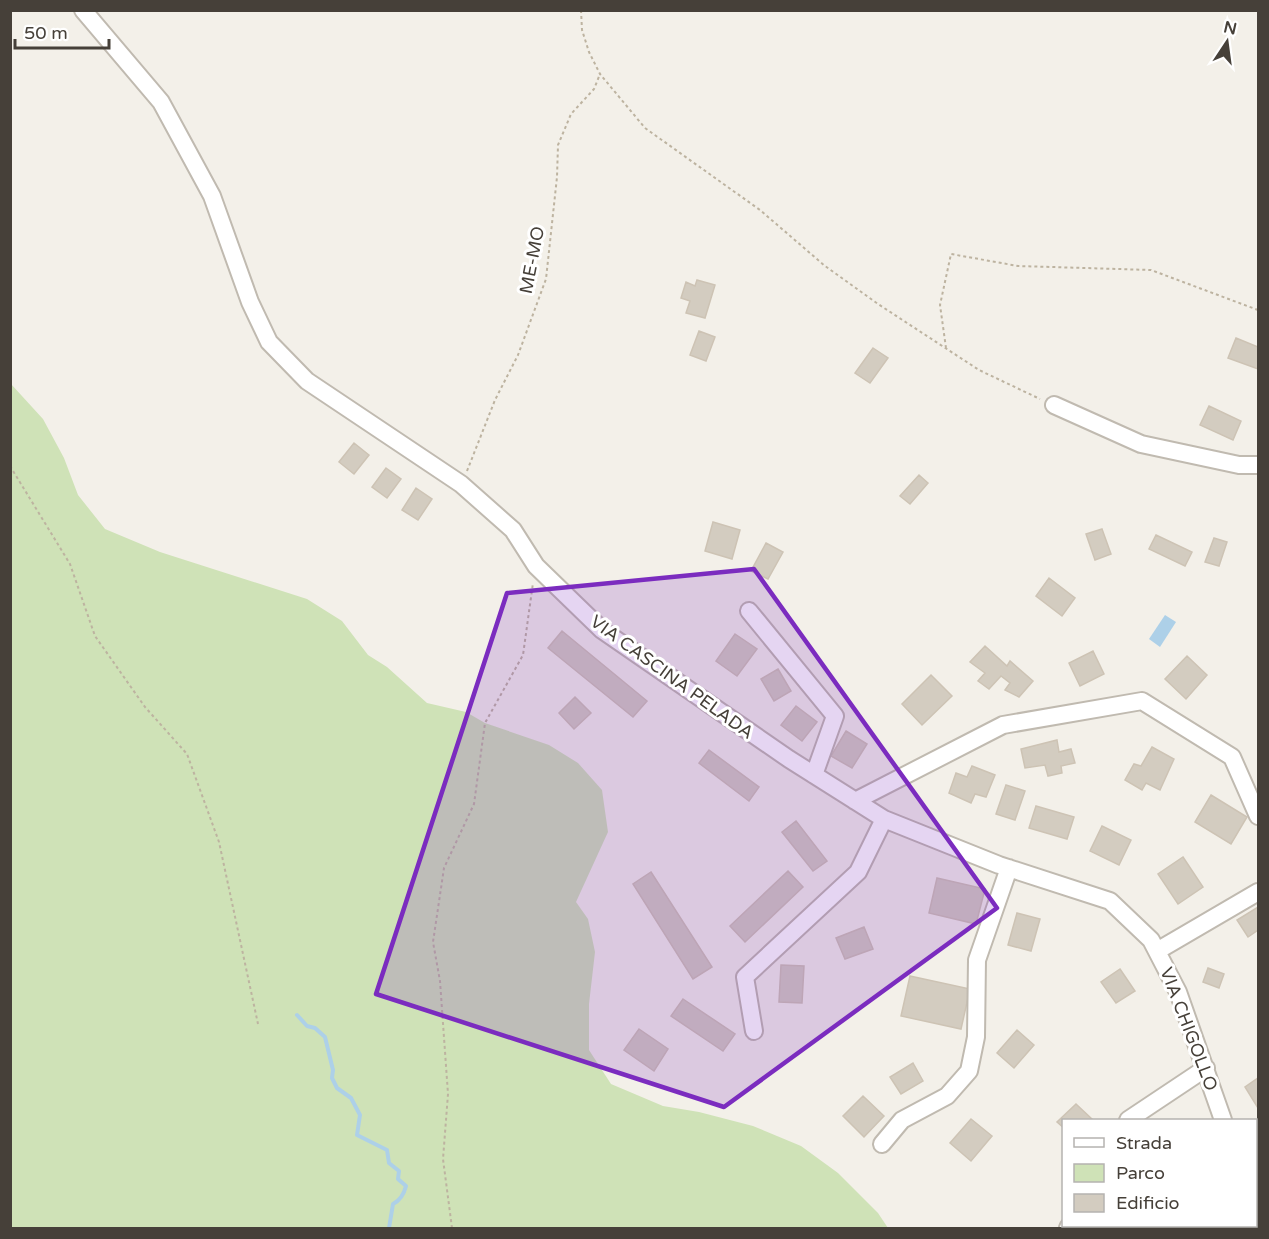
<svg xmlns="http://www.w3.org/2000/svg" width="1269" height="1239" font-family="'Varela Round',sans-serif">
	<rect width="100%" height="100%" fill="#f3f0e9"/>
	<!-- green -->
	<path fill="#cfe2b7" d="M 11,384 L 43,419 L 64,458 L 78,495 L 105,529 L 160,552 L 307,599 L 342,621 L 368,655 L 387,667 L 427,703 L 466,712 L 485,723 L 549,745 L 578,763 L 602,790 L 608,832 L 576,902 L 588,919 L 595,952 L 589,1004 L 589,1050 L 611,1084 L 663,1106 L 699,1112 L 753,1126 L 801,1146 L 838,1173 L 878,1213 L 888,1228 L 11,1228 Z"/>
	<!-- water -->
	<path fill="#add0e8" d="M 1165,615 L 1176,622 L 1160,647 L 1149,639 Z"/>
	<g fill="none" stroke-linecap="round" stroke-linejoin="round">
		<!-- stream -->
		<path stroke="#add0e8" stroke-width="4" d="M 297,1015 L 307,1026 L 315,1028 L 325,1037 L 333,1070 L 332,1078 L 337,1088 L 351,1098 L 360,1115 L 357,1135 L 387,1150 L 389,1163 L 399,1171 L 398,1179 L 406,1186 C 404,1194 401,1200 393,1204 L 389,1228"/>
	</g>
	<!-- building -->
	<path fill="#d3ccc0" stroke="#cdc3b4" stroke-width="1.5" d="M 697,280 L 715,285 L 705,318 L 686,313 L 690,301 L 681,298 L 686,282 L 695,286 Z
		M 699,331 L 715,337 L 706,361 L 690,355 Z
		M 1236,338 L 1258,347 L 1258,369 L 1228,358 Z
		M 873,348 L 888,358 L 870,383 L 855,373 Z
		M 1209,406 L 1241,421 L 1233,440 L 1200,425 Z
		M 354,443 L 369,455 L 354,474 L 339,462 Z
		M 386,468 L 401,479 L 387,498 L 372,487 Z
		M 919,475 L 928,483 L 910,504 L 900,496 Z
		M 416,488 L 432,499 L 418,520 L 402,510 Z
		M 713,522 L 740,530 L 732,559 L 705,551 Z
		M 1102,529 L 1111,554 L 1095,560 L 1086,534 Z
		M 1156,535 L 1192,552 L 1185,566 L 1149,549 Z
		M 1214,538 L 1227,542 L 1219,566 L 1205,562 Z
		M 766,543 L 783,552 L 768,579 L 751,571 Z
		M 1049,578 L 1075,598 L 1062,616 L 1036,596 Z
		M 562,631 L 647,701 L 633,717 L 548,648 Z
		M 735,634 L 757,649 L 737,676 L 716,661 Z
		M 985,646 L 1007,666 L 1010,661 L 1033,681 L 1019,697 L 1005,690 L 1010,683 L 1001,676 L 989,689 L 978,681 L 985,673 L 970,662 Z
		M 1093,651 L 1104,674 L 1080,686 L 1069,663 Z
		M 1187,656 L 1207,675 L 1186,699 L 1165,679 Z
		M 778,669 L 791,691 L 774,701 L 761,679 Z
		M 931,675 L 952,696 L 922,725 L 902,704 Z
		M 575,697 L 591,713 L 574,729 L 559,713 Z
		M 796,706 L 817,722 L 802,741 L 781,725 Z
		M 846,731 L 867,744 L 852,768 L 831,756 Z
		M 1057,740 L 1059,752 L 1071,749 L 1075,763 L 1061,766 L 1062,773 L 1048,776 L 1045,765 L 1025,768 L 1021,749 Z
		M 1152,747 L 1174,759 L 1160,790 L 1146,783 L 1142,790 L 1125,780 L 1134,764 L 1141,766 Z
		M 709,750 L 759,787 L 749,801 L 699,763 Z
		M 972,766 L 995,775 L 986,797 L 975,794 L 971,803 L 949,793 L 956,773 L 967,777 Z
		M 1006,785 L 1025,791 L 1015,820 L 996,814 Z
		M 1211,795 L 1247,817 L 1231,844 L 1195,822 Z
		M 1036,806 L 1074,817 L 1067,839 L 1029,828 Z
		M 796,821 L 827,861 L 813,871 L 782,832 Z
		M 1102,826 L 1131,840 L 1119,865 L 1090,851 Z
		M 1183,857 L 1203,887 L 1178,904 L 1158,874 Z
		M 788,871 L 803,887 L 745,942 L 730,926 Z
		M 651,872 L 712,967 L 693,979 L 633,884 Z
		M 937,878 L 985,889 L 976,924 L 929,913 Z
		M 1258,907 L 1258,930 L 1248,937 L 1237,920 Z
		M 1017,913 L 1040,919 L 1031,951 L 1008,945 Z
		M 864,927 L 873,949 L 845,959 L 836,938 Z
		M 781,965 L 804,966 L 802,1003 L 779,1002 Z
		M 1208,968 L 1224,974 L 1219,988 L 1203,982 Z
		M 1120,969 L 1135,991 L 1116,1003 L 1101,982 Z
		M 910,976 L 970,989 L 961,1029 L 901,1016 Z
		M 683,999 L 735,1034 L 723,1051 L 671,1016 Z
		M 639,1029 L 668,1049 L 654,1071 L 624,1050 Z
		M 1017,1030 L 1034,1045 L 1014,1068 L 997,1053 Z
		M 913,1063 L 923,1081 L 901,1094 L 890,1077 Z
		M 1258,1078 L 1258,1108 L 1245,1087 Z
		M 863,1096 L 884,1116 L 864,1137 L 843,1116 Z
		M 1076,1104 L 1093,1120 L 1064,1120 L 1064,1128 L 1057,1122 Z
		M 971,1119 L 992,1136 L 971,1161 L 950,1143 Z"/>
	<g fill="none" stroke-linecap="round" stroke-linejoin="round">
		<!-- minor casing -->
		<g stroke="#c0bab0" stroke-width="20">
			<path id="minor" d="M 83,10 L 161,102 L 212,196 L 250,302 L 269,342 L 307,381 L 461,484 L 513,530 L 536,566 L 602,630 L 789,759 L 884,819 L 999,865 L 1110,901 L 1151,940 L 1178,992 L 1223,1120
				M 1054,405 L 1141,444 L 1239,465 L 1258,465
				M 749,611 L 835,716 L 814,775
				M 855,801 L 1003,725 L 1142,701 L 1232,757 L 1258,816
				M 1157,951 L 1258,892
				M 754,1031 L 745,977 L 858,872 L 884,819
				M 1128,1120 L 1206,1068
				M 882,1144 L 902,1120 L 947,1096 L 969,1071 L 976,1037 L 977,960 L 1009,868
				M 1256,1221 L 1258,1228
				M 1068,1228 L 1069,1226"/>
		</g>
		<!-- path -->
		<path stroke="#bdb3a0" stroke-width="2" stroke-dasharray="3 3" stroke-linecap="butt" d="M 581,10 L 582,30 L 589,52 L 600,74 L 645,128 L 760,210 L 825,266 L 878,304 L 979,370 L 1040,399
			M 946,348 L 940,305 L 951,254 L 1018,266 L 1151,270 L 1258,310
			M 10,466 L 70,564 L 95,636 L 145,707 L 187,754 L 219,842 L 258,1024
			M 467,471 L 495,400 L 518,355 L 546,279 L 557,177 L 558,145 L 571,114 L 594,89 L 600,74
			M 452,1228 L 443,1159 L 448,1094 L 440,981 L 433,942 L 444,868 L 474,804 L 485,723 L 523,655 L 533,583"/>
		<!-- minor -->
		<use href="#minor" stroke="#fff" stroke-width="16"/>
	</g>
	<!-- marked area -->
	<path fill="#7b2cbf" fill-opacity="0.2" stroke="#7b2cbf" stroke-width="4.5" stroke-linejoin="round" d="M 754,569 L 997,908 L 724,1107 L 376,994 L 507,593 Z"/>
	<g text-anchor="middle" stroke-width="6" stroke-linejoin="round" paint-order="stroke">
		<!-- street labels -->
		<g font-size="18" fill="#464039" stroke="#fff">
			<text transform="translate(532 260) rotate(-79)" y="6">ME-MO</text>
			<text transform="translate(672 677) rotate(36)" y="6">VIA CASCINA PELADA</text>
			<text transform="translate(1189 1029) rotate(69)" y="6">VIA CHIGOLLO</text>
		</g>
	</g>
	<!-- border -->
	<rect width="1269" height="1239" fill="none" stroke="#464039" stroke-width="24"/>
	<!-- legend -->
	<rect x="1062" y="1119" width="195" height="108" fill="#ffffff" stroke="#b5b3b0" stroke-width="1.5"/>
	<rect x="1074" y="1138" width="30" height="9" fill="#ffffff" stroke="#b5b3b0" stroke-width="1.5"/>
	<text x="1116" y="1149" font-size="18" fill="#464039">Strada</text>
	<rect x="1074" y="1164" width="30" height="18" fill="#cfe2b7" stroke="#b5b3b0" stroke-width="1.5"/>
	<text x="1116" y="1179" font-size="18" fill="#464039">Parco</text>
	<rect x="1074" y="1194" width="30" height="18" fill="#d3ccc0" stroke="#b5b3b0" stroke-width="1.5"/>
	<text x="1116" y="1209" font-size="18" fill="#464039">Edificio</text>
	<!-- north arrow -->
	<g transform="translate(1227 42) rotate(13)" stroke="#ffffff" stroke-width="4.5" paint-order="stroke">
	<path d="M0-4.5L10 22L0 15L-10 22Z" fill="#464039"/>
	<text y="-9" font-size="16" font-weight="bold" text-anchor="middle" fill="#464039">N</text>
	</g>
	<!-- scale -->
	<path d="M15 39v9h94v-9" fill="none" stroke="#464039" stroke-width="3"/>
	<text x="24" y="39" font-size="18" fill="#464039" stroke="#ffffff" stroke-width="4.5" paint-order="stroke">50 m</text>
</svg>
